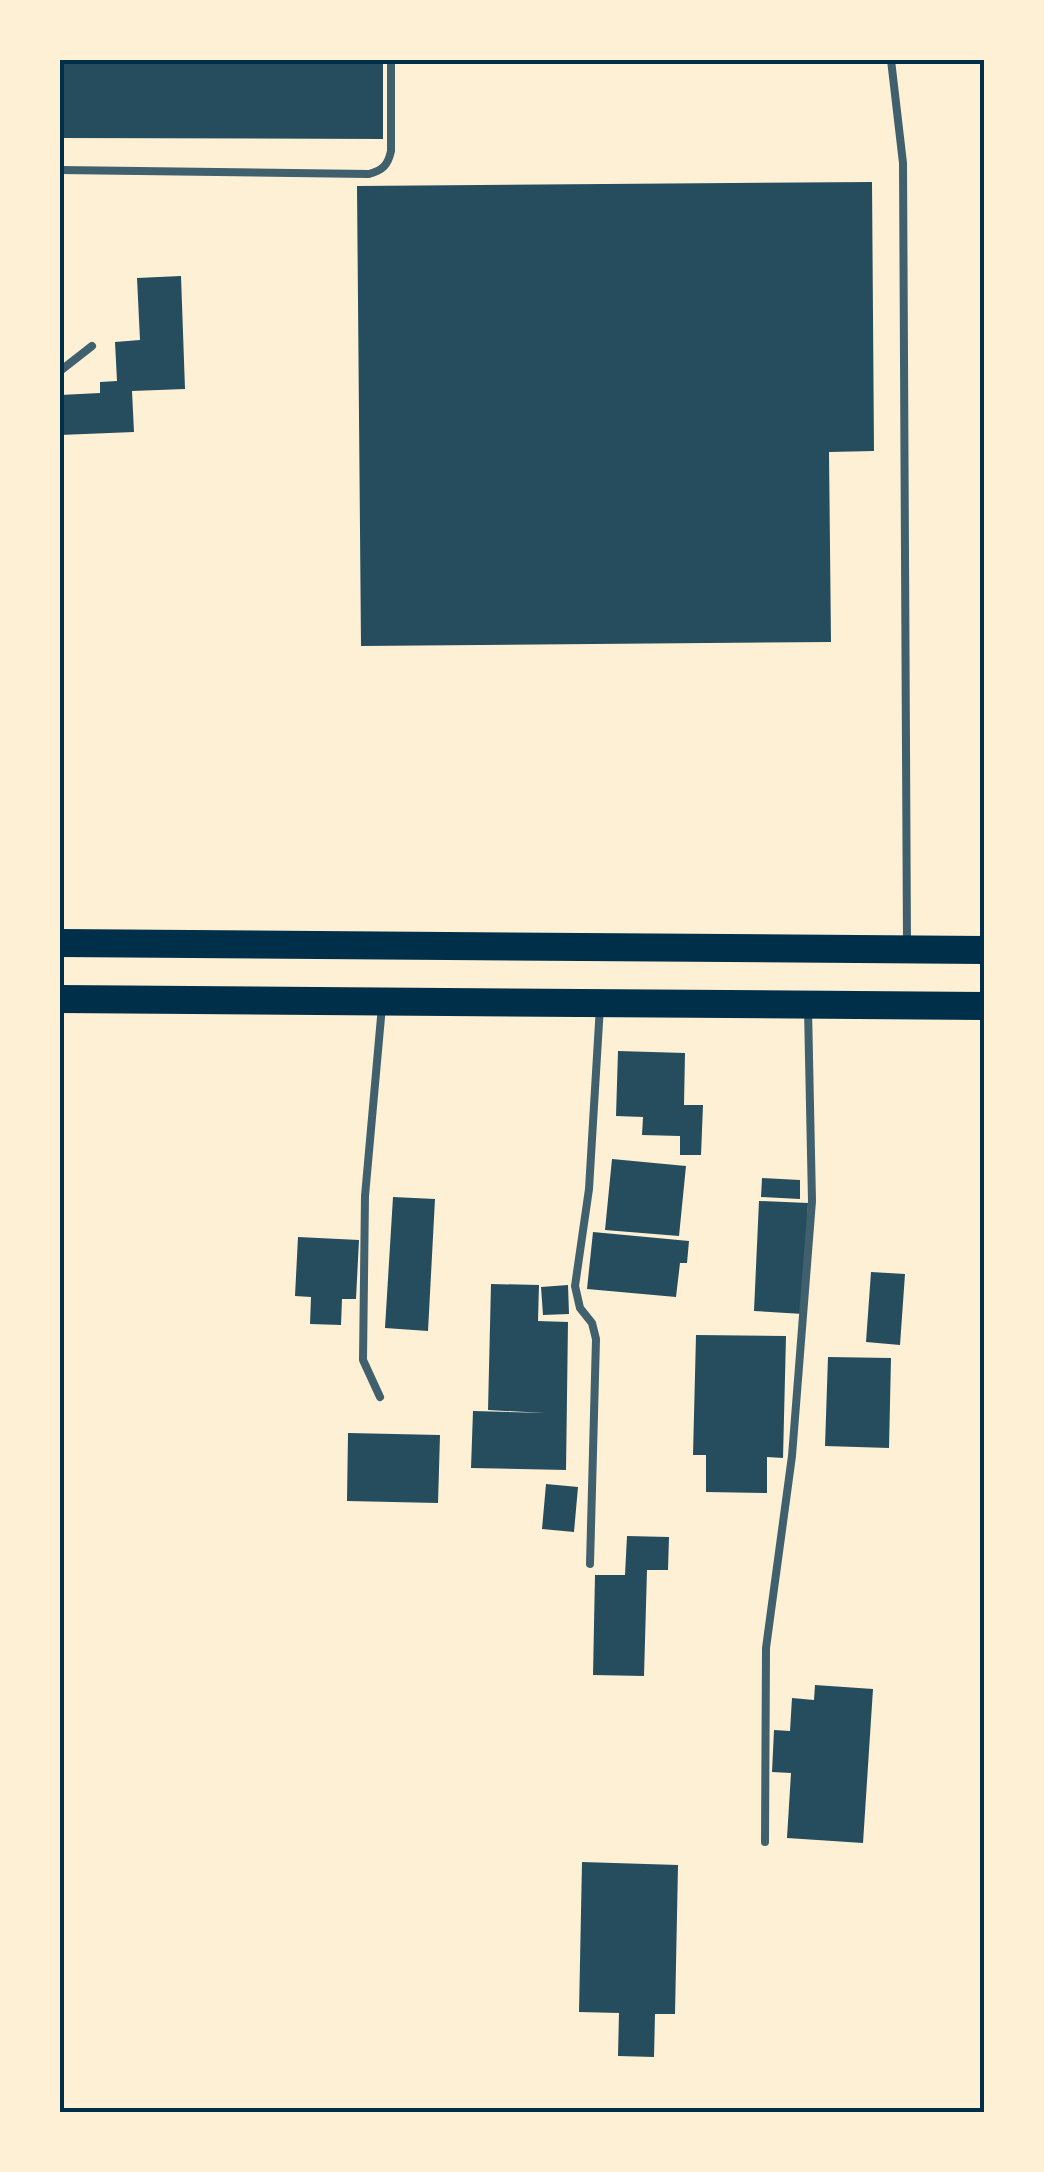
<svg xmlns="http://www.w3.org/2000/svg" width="1044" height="2172" font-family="Rubik,sans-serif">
	<rect width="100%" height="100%" fill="#fdf0d5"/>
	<!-- building -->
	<path fill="#264d5e" d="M 60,60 L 383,60 L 383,139 L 60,138 Z
		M 872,182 L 874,451 L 829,452 L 831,642 L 361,646 L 357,186 Z
		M 181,276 L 185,389 L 132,391 L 134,432 L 60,435 L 60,395 L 100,393 L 100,382 L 117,381 L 115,342 L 140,340 L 137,278 Z
		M 618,1051 L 685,1053 L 684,1105 L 703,1105 L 701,1155 L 680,1155 L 680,1136 L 642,1135 L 643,1117 L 616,1116 Z
		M 612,1159 L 686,1166 L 679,1236 L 605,1230 Z
		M 762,1178 L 800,1180 L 800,1199 L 761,1197 Z
		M 393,1197 L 435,1199 L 428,1331 L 385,1328 Z
		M 759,1201 L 808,1203 L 803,1314 L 754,1311 Z
		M 593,1232 L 689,1241 L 687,1263 L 680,1263 L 676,1297 L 587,1289 Z
		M 298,1237 L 359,1240 L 356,1299 L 342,1299 L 341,1325 L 310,1324 L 311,1297 L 295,1296 Z
		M 871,1272 L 905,1274 L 900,1345 L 866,1342 Z
		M 491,1284 L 539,1285 L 538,1321 L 568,1322 L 566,1470 L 471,1468 L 473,1411 L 545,1413 L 488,1410 Z
		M 568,1285 L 569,1314 L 543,1315 L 541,1287 Z
		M 696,1335 L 786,1336 L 783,1458 L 767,1457 L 767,1493 L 706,1492 L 706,1455 L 693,1455 Z
		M 828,1357 L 891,1358 L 889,1448 L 825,1446 Z
		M 348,1433 L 440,1435 L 438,1503 L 347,1501 Z
		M 546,1484 L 578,1487 L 574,1532 L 542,1529 Z
		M 627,1536 L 669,1537 L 668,1570 L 647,1570 L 644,1676 L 593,1675 L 595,1575 L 625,1575 Z
		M 815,1685 L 873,1689 L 863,1843 L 787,1838 L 791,1773 L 772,1772 L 774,1730 L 790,1731 L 792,1698 L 814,1700 Z
		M 582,1862 L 678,1865 L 675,2014 L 655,2014 L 654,2057 L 618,2056 L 619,2013 L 579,2012 Z"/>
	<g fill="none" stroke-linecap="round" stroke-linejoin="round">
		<!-- service -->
		<path stroke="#3f606c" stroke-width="8" d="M 891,60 L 903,163 L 907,945
			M 60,170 L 369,174 C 383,170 388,165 391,151 L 391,60
			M 60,371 L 92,346
			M 380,1397 L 363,1360 L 365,1196 L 382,1006
			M 590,1564 L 596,1339 L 592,1323 L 580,1308 L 575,1286 L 589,1189 L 600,1006
			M 765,1842 L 766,1648 L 792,1456 L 812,1201 L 808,1009"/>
		<!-- trunk -->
		<path stroke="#003049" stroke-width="28" d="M 60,943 L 984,950
			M 60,999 L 984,1006"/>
	</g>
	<!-- border -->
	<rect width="1044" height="2172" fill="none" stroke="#fdf0d5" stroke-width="125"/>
	<rect x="62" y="62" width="920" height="2048" fill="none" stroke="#003049" stroke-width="4"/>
</svg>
